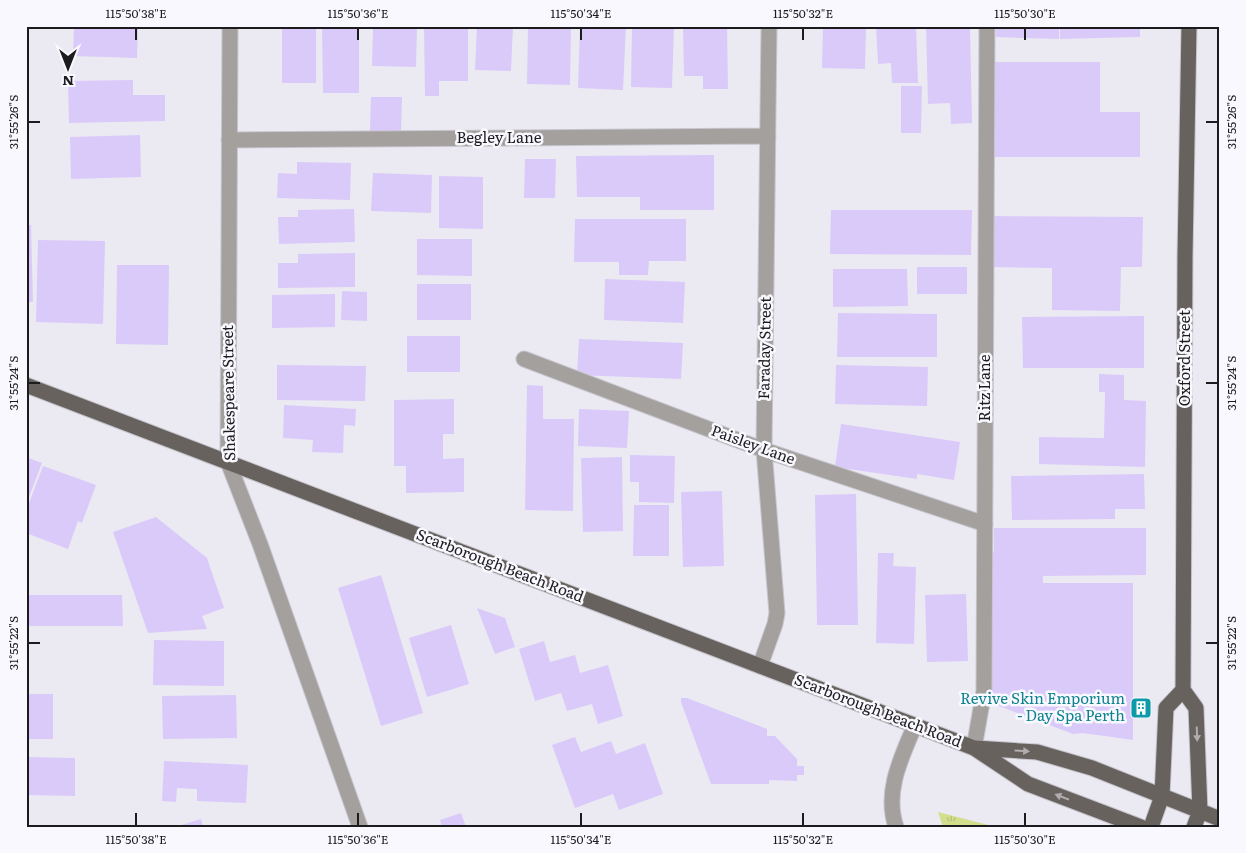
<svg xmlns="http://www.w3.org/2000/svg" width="1246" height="853" font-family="Literata,serif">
	<defs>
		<pattern id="grass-tufts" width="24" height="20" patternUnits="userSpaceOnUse" patternTransform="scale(1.25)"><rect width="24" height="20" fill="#d3df8c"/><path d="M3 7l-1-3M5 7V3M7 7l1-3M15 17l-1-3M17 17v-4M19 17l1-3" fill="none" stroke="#b5bf78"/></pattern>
	</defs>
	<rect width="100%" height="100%" fill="#ebeaf3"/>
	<!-- grass -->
	<path fill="url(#grass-tufts)" d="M 938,812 L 996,827 L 943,827 Z"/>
	<!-- building -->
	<path fill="#dacaf9" d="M 74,26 L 138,26 L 137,58 L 73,56 Z
		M 282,26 L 316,26 L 316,83 L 282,83 Z
		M 322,26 L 359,26 L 359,93 L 323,93 Z
		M 373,26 L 417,26 L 416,67 L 372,66 Z
		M 424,26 L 468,26 L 468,81 L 439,81 L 439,96 L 425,96 Z
		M 477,26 L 513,26 L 511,71 L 475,70 Z
		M 528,26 L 571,26 L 570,85 L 527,84 Z
		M 580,26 L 626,26 L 623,90 L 578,88 Z
		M 632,26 L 674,26 L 672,88 L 631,87 Z
		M 683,26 L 727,26 L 728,89 L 703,89 L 703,76 L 684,76 Z
		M 823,26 L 866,26 L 865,69 L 822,68 Z
		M 876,26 L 916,26 L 918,83 L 892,83 L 891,63 L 878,64 Z
		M 926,26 L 970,26 L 972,123 L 951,124 L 950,103 L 928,104 Z
		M 996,26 L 1059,26 L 1059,39 L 996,37 Z
		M 1060,26 L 1140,26 L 1140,37 L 1060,39 Z
		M 995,62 L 1100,62 L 1100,112 L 1140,112 L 1140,157 L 995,157 Z
		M 133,80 L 133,95 L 165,95 L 165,121 L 69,123 L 68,81 Z
		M 901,86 L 922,86 L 921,133 L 901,133 Z
		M 371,97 L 402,97 L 401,132 L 370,131 Z
		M 140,135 L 141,177 L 71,179 L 70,137 Z
		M 714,155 L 714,210 L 640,210 L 640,197 L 577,197 L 576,156 Z
		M 525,159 L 556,159 L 555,198 L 524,198 Z
		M 297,162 L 351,163 L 350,200 L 277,198 L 278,173 L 297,174 Z
		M 373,173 L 432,175 L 431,213 L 371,211 Z
		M 439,176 L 483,177 L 483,229 L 439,228 Z
		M 354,209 L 355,242 L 279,244 L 278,217 L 298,217 L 298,210 Z
		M 831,210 L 972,210 L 971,255 L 830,254 Z
		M 992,216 L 1143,217 L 1142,267 L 1121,267 L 1120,311 L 1052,310 L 1052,268 L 991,267 Z
		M 575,219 L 686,219 L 686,261 L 649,261 L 648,275 L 619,275 L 619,262 L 574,262 Z
		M 26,225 L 31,225 L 33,302 L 26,302 Z
		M 417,239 L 472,239 L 472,276 L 417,275 Z
		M 38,240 L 105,241 L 103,324 L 36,322 Z
		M 355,253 L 355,287 L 278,288 L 278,263 L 298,263 L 298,254 Z
		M 117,265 L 169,265 L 168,345 L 116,344 Z
		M 917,267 L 967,267 L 967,294 L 917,294 Z
		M 833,269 L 907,269 L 908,306 L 833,307 Z
		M 605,279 L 685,282 L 683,323 L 604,320 Z
		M 417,284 L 471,284 L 471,320 L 417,320 Z
		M 342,291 L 367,292 L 367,321 L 341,320 Z
		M 335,294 L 335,327 L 272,328 L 272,295 Z
		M 838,313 L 937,314 L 937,357 L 837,357 Z
		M 1144,316 L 1144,368 L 1023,368 L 1022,317 Z
		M 407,336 L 460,336 L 460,372 L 407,372 Z
		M 579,339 L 683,343 L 681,379 L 577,375 Z
		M 277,365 L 366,366 L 365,401 L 277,400 Z
		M 836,365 L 928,367 L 927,406 L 835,404 Z
		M 1099,374 L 1124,375 L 1124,400 L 1146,401 L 1145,467 L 1039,464 L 1039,437 L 1104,438 L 1105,392 L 1099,392 Z
		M 527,385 L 543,386 L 543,419 L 574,419 L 573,511 L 525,510 Z
		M 454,399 L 454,434 L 443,434 L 443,459 L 464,458 L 464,492 L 406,493 L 406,466 L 394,466 L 394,400 Z
		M 284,405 L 356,409 L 355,426 L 344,425 L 343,453 L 312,452 L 313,440 L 283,438 Z
		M 579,409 L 629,411 L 627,448 L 578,446 Z
		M 841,424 L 960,442 L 954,480 L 917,474 L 917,479 L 835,467 Z
		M 630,455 L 675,456 L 674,503 L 639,502 L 639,482 L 630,482 Z
		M 26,457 L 42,463 L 26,505 Z
		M 622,457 L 623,531 L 583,532 L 581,458 Z
		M 43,466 L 96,485 L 82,523 L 78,521 L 68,549 L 26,533 L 26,511 Z
		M 1144,474 L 1145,509 L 1115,509 L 1115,519 L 1012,520 L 1011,476 Z
		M 722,491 L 724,566 L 683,567 L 681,492 Z
		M 856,494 L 858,625 L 817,625 L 815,495 Z
		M 634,505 L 669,505 L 669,556 L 633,556 Z
		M 156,517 L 207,558 L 224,608 L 202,616 L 207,629 L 148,633 L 113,532 Z
		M 994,528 L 1146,528 L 1146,575 L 1043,576 L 1043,583 L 1133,583 L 1133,740 L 1083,733 L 1073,734 L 991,703 L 991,552 L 994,552 Z
		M 878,553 L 894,553 L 893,566 L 916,567 L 914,644 L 876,643 Z
		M 381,575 L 423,713 L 381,726 L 338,588 Z
		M 966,594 L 968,661 L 927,662 L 925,595 Z
		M 26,595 L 122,595 L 123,626 L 26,626 Z
		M 477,608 L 505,618 L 515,647 L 495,654 Z
		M 451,625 L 469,684 L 427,697 L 409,638 Z
		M 154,640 L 224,641 L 224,686 L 153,685 Z
		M 544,641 L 550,662 L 575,655 L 580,673 L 608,665 L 623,716 L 598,724 L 592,704 L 567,711 L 561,693 L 535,701 L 519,649 Z
		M 26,694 L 53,694 L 53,739 L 26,739 Z
		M 236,695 L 237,738 L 163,739 L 162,696 Z
		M 681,698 L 687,698 L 767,729 L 767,736 L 775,736 L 797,759 L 797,766 L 804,766 L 804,775 L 797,775 L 797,781 L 769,780 L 769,784 L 711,784 L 681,702 Z
		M 1136,701 L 1146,701 L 1146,715 L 1137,715 Z
		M 575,737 L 581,752 L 611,741 L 616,754 L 645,743 L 663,794 L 619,810 L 613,794 L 575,808 L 552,745 Z
		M 26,757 L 75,758 L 75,796 L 26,795 Z
		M 164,761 L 248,765 L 246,803 L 197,801 L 197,789 L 177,788 L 176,802 L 162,801 Z
		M 461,813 L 466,827 L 442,827 L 440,820 Z
		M 201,819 L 203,827 L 178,827 L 178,826 Z"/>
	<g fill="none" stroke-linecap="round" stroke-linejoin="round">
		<!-- minor casing -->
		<g stroke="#c6c5cd" stroke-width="17">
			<path id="minor" d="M 230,26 L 228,462 L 260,544 L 360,827
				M 229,140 L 768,136
				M 524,359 L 764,450 L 985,524
				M 760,666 L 775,624 L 777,613 L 764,450 L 769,26
				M 974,748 L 984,691 L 987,26
				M 896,827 C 884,792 901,758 915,725"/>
		</g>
		<!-- major casing -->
		<g stroke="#c6c5cd" stroke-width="17">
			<path id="major" d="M 1189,26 L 1185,257 L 1183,690 L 1196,708 L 1200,811 L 1194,827
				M 26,385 L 974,748 L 1028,784 L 1141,827
				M 975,748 L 1037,752 L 1092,768 L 1220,819
				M 1151,827 L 1162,796 L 1166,708 L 1183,690"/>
		</g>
		<!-- minor -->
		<use href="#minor" stroke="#a3a09d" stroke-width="15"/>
		<!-- major -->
		<use href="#major" stroke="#67625d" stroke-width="15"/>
	</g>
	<!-- one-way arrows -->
	<defs><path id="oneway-solid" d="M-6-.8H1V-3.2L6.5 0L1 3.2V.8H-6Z" transform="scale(1.25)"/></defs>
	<g fill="#b0adae">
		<use href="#oneway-solid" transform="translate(1197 734) rotate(88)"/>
		<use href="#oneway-solid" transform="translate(1022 751) rotate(4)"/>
		<use href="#oneway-solid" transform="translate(1062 797) rotate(-159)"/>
	</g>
	<!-- ticks -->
	<path fill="none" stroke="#1c1c1f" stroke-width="2" d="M 136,28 L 136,40M 358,28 L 358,40M 581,28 L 581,40M 803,28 L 803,40M 1025,28 L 1025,40M 28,122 L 40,122M 1206,122 L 1218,122M 28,383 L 40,383M 1206,383 L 1218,383M 28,643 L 40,643M 1206,643 L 1218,643M 136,813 L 136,826M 358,813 L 358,826M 581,813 L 581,826M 803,813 L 803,826M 1025,813 L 1025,826"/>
	<!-- icons -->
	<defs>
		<g id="building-square" transform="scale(1.125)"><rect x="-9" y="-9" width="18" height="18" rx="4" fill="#0f9aa8" stroke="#f8f8fe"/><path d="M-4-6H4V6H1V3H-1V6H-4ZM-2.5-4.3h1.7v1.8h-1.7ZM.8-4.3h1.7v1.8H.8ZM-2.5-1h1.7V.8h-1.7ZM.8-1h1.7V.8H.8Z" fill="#fff"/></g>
	</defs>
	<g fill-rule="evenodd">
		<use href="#building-square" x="1141" y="708"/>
	</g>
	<g text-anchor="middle" stroke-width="5" stroke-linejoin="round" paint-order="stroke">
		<!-- street labels -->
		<g font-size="15" fill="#1c1c1f" stroke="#f8f8fe">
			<text x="499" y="143">Begley Lane</text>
			<text transform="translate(765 348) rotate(-89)" y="5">Faraday Street</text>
			<text transform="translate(1185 358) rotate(-90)" y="5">Oxford Street</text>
			<text transform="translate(985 388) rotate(-90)" y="5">Ritz Lane</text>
			<text transform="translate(229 393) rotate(-91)" y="5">Shakespeare Street</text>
			<text transform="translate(753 445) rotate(20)" y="5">Paisley Lane</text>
			<text transform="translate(500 566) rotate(21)" y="5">Scarborough Beach Road</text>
			<text transform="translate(878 711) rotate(21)" y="5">Scarborough Beach Road</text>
		</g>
		<!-- culture labels -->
		<g font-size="15" fill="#0d838f" stroke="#f8f8fe" text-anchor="end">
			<text x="1125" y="704">Revive Skin Emporium<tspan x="1125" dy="17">- Day Spa Perth</tspan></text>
		</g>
	</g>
	<!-- border -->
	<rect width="1246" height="853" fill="none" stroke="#f8f8fe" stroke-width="55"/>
	<!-- north arrow -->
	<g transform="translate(68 68) rotate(180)" stroke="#f8f8fe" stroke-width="4" paint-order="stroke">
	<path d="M0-4L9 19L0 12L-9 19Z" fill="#1c1c1f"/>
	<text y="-8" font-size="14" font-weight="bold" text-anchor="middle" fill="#1c1c1f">N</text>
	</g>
	<rect x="28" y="28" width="1190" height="798" fill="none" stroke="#1c1c1f" stroke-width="2"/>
	<g font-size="12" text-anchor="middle" fill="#1c1c1f">
		<text x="136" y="18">115°50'38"E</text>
		<text x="358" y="18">115°50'36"E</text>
		<text x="581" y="18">115°50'34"E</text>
		<text x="803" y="18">115°50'32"E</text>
		<text x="1025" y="18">115°50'30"E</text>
		<text transform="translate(1232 122) rotate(-90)" y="4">31°55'26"S</text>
		<text transform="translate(14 122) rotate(-90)" y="4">31°55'26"S</text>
		<text transform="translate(1232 383) rotate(-90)" y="4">31°55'24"S</text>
		<text transform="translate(14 383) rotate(-90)" y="4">31°55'24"S</text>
		<text transform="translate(1232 643) rotate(-90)" y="4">31°55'22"S</text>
		<text transform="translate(14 643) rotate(-90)" y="4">31°55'22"S</text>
		<text x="136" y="844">115°50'38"E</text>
		<text x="358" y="844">115°50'36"E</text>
		<text x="581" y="844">115°50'34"E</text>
		<text x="803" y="844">115°50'32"E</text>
		<text x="1025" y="844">115°50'30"E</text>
	</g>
</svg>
